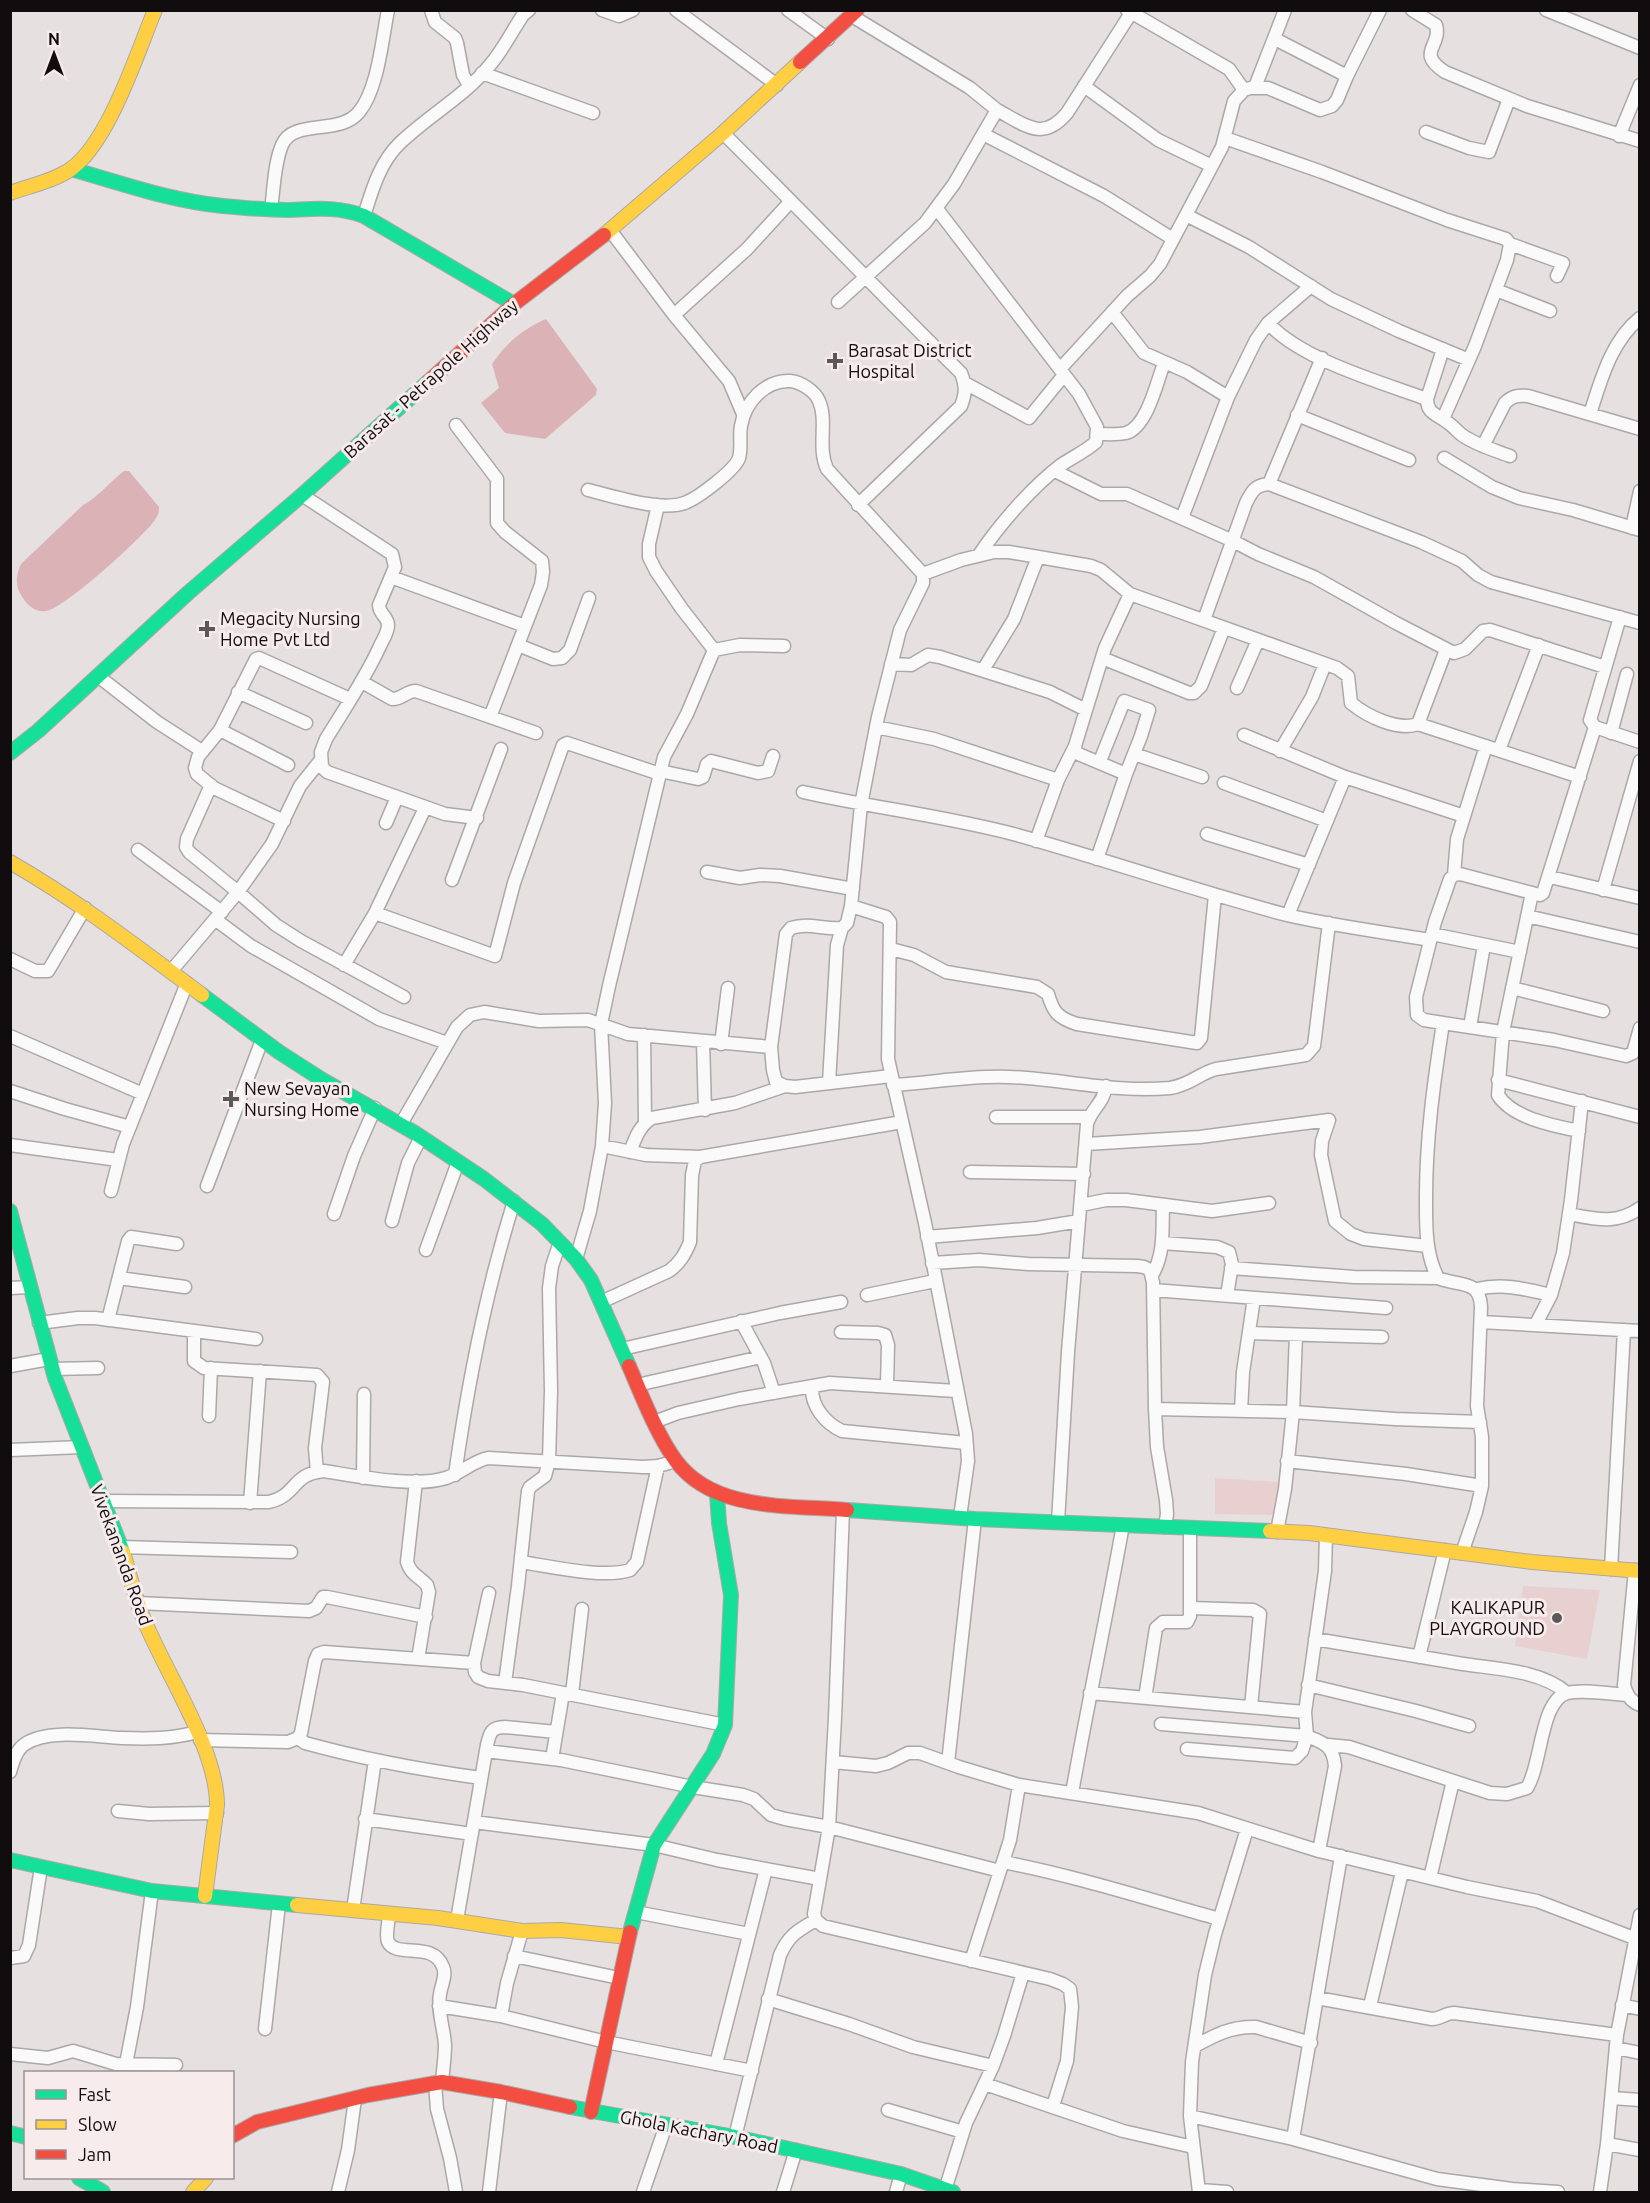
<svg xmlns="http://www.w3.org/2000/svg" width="1650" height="2203" font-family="Ubuntu,sans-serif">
	<rect width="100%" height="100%" fill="#e6e0e0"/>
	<!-- green -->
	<path fill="#e8d0d1" d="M 1215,1478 L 1280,1482 L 1278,1515 L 1215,1514 Z
		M 1523,1586 L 1600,1590 L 1587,1659 L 1515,1646 Z"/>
	<!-- water -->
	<path fill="#dbb2b6" d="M 546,319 L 597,389 L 596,395 L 545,439 L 505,433 L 481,403 L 499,388 L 492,364 C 506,343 523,329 546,319 Z
		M 124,471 L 129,471 L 159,507 C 159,513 158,515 155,520 C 143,537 64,609 46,611 C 35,613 26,604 21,595 C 15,586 16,574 21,564 L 83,505 C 97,498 111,481 124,471 Z"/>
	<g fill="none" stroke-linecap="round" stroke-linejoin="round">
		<!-- street casing -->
		<g stroke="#aca8a8" stroke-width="15">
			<path id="street" d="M 431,10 L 435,22 L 455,38 L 457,43 L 463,75 L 469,85
				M 602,10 L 619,16 L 633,10
				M 676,10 L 777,85
				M 788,10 L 828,39
				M 1127,10 L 1229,69 L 1244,90
				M 1412,10 L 1436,25 C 1442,47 1415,52 1445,72 L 1527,106 L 1640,141
				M 1546,10 L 1640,48
				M 852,16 L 970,88 L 997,110 L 983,134 L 1104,196 L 1173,239
				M 1275,39 L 1347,76
				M 482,73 L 593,113
				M 1084,86 L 1158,140 L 1212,166
				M 1255,87 L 1285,10
				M 997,110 C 1024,124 1042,143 1067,113 L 1131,13
				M 1426,132 L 1469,148 L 1489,152 L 1509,99
				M 723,133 C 803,212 881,294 961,373 C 966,386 966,393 961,406 L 858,505
				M 1619,136 L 1640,85
				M 1225,138 L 1322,172 L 1447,220 L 1506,239 L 1510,244 L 1507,260 L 1475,346 L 1443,419
				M 271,209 C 274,189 274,164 282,145 C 293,118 340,136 359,112 C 378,89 382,40 388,10
				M 937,209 L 1079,394 L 1097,427 L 1096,442 C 1086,451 1073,457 1061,465 C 1032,487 999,525 979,555
				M 1186,215 L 1249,247 L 1331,299 L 1399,331 L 1469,360
				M 364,216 C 372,190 380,162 400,143 C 429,115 465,96 490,65 C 503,50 512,31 523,15 L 529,10
				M 610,230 L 674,315 L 729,381 L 743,414
				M 1510,244 L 1563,263 L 1557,276
				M 1496,290 L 1550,311
				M 838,302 L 925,223 L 954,184 L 983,134
				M 1112,312 L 1144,353 L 1187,372 L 1228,397
				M 674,315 L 747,249 L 791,201
				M 1268,323 C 1302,360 1380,382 1427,399
				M 1443,349 L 1427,399 C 1427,414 1437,414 1447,422 C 1453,426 1457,431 1462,435 C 1476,445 1494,450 1510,456
				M 965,383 L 1029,418 L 1064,375 L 1060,369 L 1127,296 L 1150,276 L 1160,264 L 1222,147 L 1234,101 L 1244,90 L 1250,88 L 1268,88 L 1320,110 L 1332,106 L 1337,100 L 1347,76 L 1380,10
				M 1590,414 C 1601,380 1611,341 1640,318
				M 1297,415 L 1409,460
				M 456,425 L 497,479 L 497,523 L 505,532 L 542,561 L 543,572 L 541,585 L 490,717
				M 1097,434 C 1107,434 1117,435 1126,433 C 1147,427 1157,382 1164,363
				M 1483,446 L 1505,403 C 1512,396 1518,395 1528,396 L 1640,429
				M 1444,458 L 1492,487 L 1519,498 L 1573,510 L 1640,530
				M 1055,471 L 1101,494 L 1127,494 L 1233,541 L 1258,554 L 1314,577 L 1396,623 L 1454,653 L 1465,649 L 1483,631 L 1490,630 L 1605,667
				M 1269,484 L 1322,358
				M 588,490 C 613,496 664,513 687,502 C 699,497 735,470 739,458 C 742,448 739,436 741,426 C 745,402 765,380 790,381 C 801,382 815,391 819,401 C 828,421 817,447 827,469 L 923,574 L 923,583 L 900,630 L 878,717 L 861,805 L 851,906 L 886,917 L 890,922 L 888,1059 L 925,1223 L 966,1434 L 968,1461 L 960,1517
				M 302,495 L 392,554 L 395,567 L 379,605 C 379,614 388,617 388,625 C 388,633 383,639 380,646 C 365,679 345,708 326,739 L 321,752 L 322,767 L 327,772 L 445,814 L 477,818
				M 658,505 L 649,544 L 649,557 L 656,571 L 682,609 L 714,650 L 740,645 L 784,646
				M 1182,518 L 1228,397 L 1256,340 L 1268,323 L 1311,286
				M 1632,528 L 1640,491
				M 923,574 L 961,560 L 994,552 L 1009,552 L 1091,566 L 1101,570 L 1130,594 L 1337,668 L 1348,676 L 1351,703 C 1368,717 1398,731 1418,724 L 1446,650
				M 391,577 L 525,626
				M 1620,617 L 1590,720 L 1595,727 L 1640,742
				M 1204,620 L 1246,503 C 1252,491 1255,485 1269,484 L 1421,542 L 1462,561 L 1478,575 L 1491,582 L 1640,623
				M 518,645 L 553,659 L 562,658 L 570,650 L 589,598
				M 1102,658 L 1189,693 L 1194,693 L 1201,686 L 1224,628
				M 891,664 L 911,665 L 928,655 L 940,657 L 1050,692 L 1086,710
				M 983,670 L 1014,619 L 1038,557
				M 98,676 L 157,722 L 202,751
				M 362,682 L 392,699 C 401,700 406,691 416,691 L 536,733
				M 1237,688 L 1258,640
				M 238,692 L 306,723
				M 1418,724 L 1580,777
				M 876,727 L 934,739 L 1058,780
				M 220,730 L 288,765
				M 1611,733 L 1627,674
				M 1244,735 L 1345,777 L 1464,816
				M 1499,750 L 1539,645
				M 1280,751 L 1312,697 L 1325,664
				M 1134,754 L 1202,777
				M 1100,761 L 1124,701 L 1149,710 L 1141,736 L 1126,774
				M 660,771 L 698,779 L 703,777 L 707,764 L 711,761 L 758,773 L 768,771 L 773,756
				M 1224,783 L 1327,821
				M 211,785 L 187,839 L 186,847 L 189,852 L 238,892 L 272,844 L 300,786 L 320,761
				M 803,792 C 874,808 946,816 1017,835 C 1107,860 1196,891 1287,915 C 1334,926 1383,932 1430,940
				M 284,821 L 214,788 L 197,774 L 195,768 L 198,757 L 220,730 L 256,659 L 259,658 L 350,699
				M 386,823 L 397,797
				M 1207,834 L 1309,865
				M 1036,841 L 1058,780 L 1075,746
				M 138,850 L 222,912
				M 1097,859 L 1126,774 L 1076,753 L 1075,746 L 1105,648 L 1130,594
				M 707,872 L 740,878 L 760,875 L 780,876 L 853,889
				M 1454,875 L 1457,839 L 1486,746
				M 1550,877 L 1640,898
				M 452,880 L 501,749
				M 1603,890 L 1640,761
				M 1532,893 L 1503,1032 L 1498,1095 C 1512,1118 1554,1126 1579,1131
				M 375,913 L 495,956 L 514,883 L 563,745 L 567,743 L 660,774
				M 1288,915 L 1345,777
				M 1527,916 L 1640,942
				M 216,920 L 251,946 L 379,1019 L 447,1043
				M 1432,934 L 1520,952
				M 891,949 L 914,955 L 946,972 L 1037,987 L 1048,994 C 1053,1012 1058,1018 1077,1024 L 1197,1043 L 1201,1038 L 1215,895
				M 10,959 L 35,971 L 48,971 L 85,908
				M 344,965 L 375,913 L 425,808
				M 172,970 L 238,892 L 276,925 L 301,941 L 404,997
				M 1512,988 L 1603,1011
				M 1443,1023 L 1424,1020 L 1417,1015 L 1416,997 L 1435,922 L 1450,879 L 1454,875 L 1460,874 L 1532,893 L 1540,895 L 1543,893 L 1595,727
				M 1470,1027 L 1484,945
				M 644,1035 L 645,1122
				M 10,1036 L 143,1094
				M 703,1042 L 705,1110
				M 721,1044 L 728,988
				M 771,1047 L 773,1070 L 776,1082 L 785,1086 L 795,1087 L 891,1076
				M 1498,1080 L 1640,1117
				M 829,1083 L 837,945 L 842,928
				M 893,1085 C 931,1083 971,1075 1009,1077 C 1062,1079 1116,1093 1170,1088 C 1190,1085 1198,1074 1216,1069 L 1306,1055 L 1314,1046 L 1329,923
				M 10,1091 L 65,1109 L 130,1127
				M 996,1117 L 1089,1117
				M 401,1124 L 457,1027 L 470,1015 L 484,1012 L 539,1021 L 588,1020 L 628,1034 L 771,1047 L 786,934 L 791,928 C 809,922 824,930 842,928 L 847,923 L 851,906
				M 1086,1144 L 1200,1137 L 1329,1120 L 1322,1141 L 1321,1155 L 1335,1221 L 1351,1234 L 1364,1239 L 1428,1246
				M 10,1145 L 118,1160
				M 602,1146 L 646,1155 L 700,1157
				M 630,1152 C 635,1139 639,1126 652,1118 L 735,1103 L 785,1086
				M 970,1172 L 1084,1174
				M 207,1186 L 262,1040
				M 111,1191 L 123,1144 L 187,983
				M 1081,1205 L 1106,1200 L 1126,1200 L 1212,1211 L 1269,1203
				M 334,1214 L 354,1156 L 375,1108
				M 1569,1214 C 1595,1219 1617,1225 1640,1208
				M 392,1221 L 408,1163 L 421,1137
				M 927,1237 L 1037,1228 L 1079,1221
				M 1162,1243 L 1217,1247 L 1229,1252 L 1232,1264 L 1227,1296
				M 426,1250 L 458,1162
				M 576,1259 L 590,1211 L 602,1146 L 605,1103 L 601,1024 L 609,986 L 664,757 L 687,714 L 714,650
				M 932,1263 L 979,1260 L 1028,1264 L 1137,1266 L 1144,1267 L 1150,1270 L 1153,1282 L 1155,1409 L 1157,1447 L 1166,1500 L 1167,1514 L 1165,1527
				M 1231,1268 L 1354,1277 L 1438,1278
				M 1152,1275 C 1165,1254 1162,1229 1163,1205
				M 119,1278 L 185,1287
				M 10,1288 L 29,1287
				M 1477,1289 C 1503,1283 1525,1289 1551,1295
				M 1153,1290 L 1386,1308
				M 867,1295 L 935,1281
				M 601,1302 L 669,1271 C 680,1263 685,1254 690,1242 L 692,1175 L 695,1161 L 700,1157 L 902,1122
				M 108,1320 L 128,1241 L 131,1237 L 177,1244
				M 741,1321 L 764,1363 L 774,1393
				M 1481,1322 L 1640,1331
				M 39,1323 L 78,1318 L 95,1318 L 256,1339
				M 1536,1324 L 1551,1295 L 1563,1253 L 1571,1200 L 1582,1101
				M 194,1332 L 194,1361 L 204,1368 L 317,1375 L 323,1382 L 315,1448 L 317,1472
				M 841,1332 L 878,1333 L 885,1335 L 888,1345 L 887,1386
				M 1249,1333 L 1382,1337
				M 1296,1335 L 1293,1412 L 1395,1419 L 1480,1422
				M 622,1349 L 780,1313 L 841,1302
				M 10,1366 L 49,1359
				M 52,1369 L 98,1368
				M 637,1385 L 761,1357
				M 812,1387 C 811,1406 825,1423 842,1431 L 966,1443
				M 1155,1409 L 1293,1412 L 1285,1489 L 1277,1532
				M 1241,1411 L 1243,1372 L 1254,1298
				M 209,1416 L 211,1368
				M 654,1422 L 678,1413 L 739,1399 L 830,1383 L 956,1391
				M 10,1450 L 81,1447
				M 1287,1461 L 1406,1474 L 1482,1486
				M 455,1475 C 468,1382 486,1291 514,1201
				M 363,1478 L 364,1394
				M 416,1481 L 407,1562 C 411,1575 419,1576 427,1585 L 429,1592 L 418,1659
				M 103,1501 L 269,1502 C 298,1495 291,1474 324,1471 C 357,1476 414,1488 446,1478 C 462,1473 471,1462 488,1458 L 643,1467 L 658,1466 L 676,1461
				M 250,1503 L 260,1371
				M 843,1510 L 835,1718 L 829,1827 L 814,1914 L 816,1920 L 823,1926 L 1050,1979 L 1063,1984 L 1070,1989 L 1072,2007 L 1067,2061 L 1053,2106
				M 1058,1522 L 1068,1352 L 1087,1124 C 1091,1109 1104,1103 1106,1086
				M 121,1547 L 291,1552
				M 1462,1553 L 1476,1512 L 1482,1486 L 1482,1437 L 1477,1406 L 1481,1307 C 1480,1279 1460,1287 1438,1278 C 1425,1254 1426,1224 1426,1197 C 1426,1138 1434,1081 1443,1023 L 1554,1040 L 1626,1056 L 1633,1053 L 1640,1028
				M 521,1562 C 549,1566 604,1579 630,1570 L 637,1562 L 658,1466
				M 1611,1569 L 1624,1330
				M 1635,1570 L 1624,1685 C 1627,1695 1630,1701 1640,1705
				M 489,1593 L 474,1663 L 475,1672 L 478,1677 L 488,1681 L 523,1685 L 725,1725
				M 138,1603 L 309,1611 L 316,1608 L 323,1597 L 327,1597 L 426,1617
				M 1190,1608 L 1253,1610 L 1260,1614 L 1251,1707
				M 1315,1639 C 1362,1647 1410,1655 1457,1663 C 1492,1669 1539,1669 1567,1693
				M 1419,1657 L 1445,1550
				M 505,1683 L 518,1586 L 528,1491 L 530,1487 L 545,1476 L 549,1461 L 551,1391 L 549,1288 L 552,1266 L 560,1242
				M 1308,1685 L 1416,1711 L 1469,1726
				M 1090,1693 L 1305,1712
				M 572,1694 L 582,1609
				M 1145,1698 L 1156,1628 L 1163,1622 L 1187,1622 L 1190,1616 L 1190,1528
				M 1161,1724 L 1307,1736 L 1302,1751 L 1295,1758 L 1187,1749
				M 298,1738 L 305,1743 C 363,1759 422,1770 481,1778
				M 200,1740 L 288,1742 L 298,1738 L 301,1733 L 315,1661 L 318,1654 L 324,1652 L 474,1663
				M 1328,1745 L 1349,1747 L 1490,1793 L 1507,1794 L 1527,1788 C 1542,1764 1540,1701 1567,1693 C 1583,1689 1610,1694 1627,1695
				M 486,1751 L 561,1760 L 693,1787 L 743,1795 L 754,1799 L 771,1815 L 785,1819 L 829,1827 L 1000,1871
				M 552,1759 L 563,1693
				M 833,1762 L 876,1766 L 888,1763 L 908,1753 L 920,1753 L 959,1767 L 1019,1785 L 1198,1813 L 1319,1851 L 1467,1887 L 1537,1901 L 1634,1938
				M 948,1763 L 975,1519
				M 10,1772 C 13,1762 16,1750 25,1744 C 49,1728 96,1737 122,1738 C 148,1739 172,1739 197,1732
				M 1072,1793 C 1088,1703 1107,1614 1123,1525
				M 118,1811 L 149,1814 L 217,1813
				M 365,1819 L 472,1834
				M 474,1822 L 654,1845 L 717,1860 L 820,1879
				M 1319,1851 L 1335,1766 C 1333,1745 1324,1743 1307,1736 L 1305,1712 L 1325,1571 L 1326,1535
				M 1003,1862 C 1076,1876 1147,1899 1219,1919
				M 1430,1878 L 1453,1781
				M 353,1910 L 375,1760
				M 636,1912 L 749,1934
				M 389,1914 C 389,1922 385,1935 388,1942 C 397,1959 433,1940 443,1967 C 447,1975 441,1986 440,1994 C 437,2011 444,2028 445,2045 C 445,2057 443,2070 442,2082
				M 457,1920 L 487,1745 C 490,1733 491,1727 505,1727 L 556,1732
				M 514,1956 L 619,1978
				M 10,1958 L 24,1956 L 29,1945 L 41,1867
				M 971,1961 L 1010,1840 L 1019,1785
				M 1317,1998 L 1432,2019 C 1441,2019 1445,2013 1454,2013 L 1617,2035
				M 768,1999 L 849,2024 L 913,2047 L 993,2066
				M 1622,2005 L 1640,2009
				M 439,2006 L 501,2016 L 606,2042 L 752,2071
				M 1370,2006 L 1402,1872
				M 501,2016 L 507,1983 L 522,1931
				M 265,2029 L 279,1904
				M 1195,2046 C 1215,2035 1232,2026 1256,2027 L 1311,2043
				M 1616,2048 L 1640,2053
				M 10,2054 L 48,2058 L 73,2051 L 116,2064 L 176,2065
				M 126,2064 L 137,2007 L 152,1891
				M 716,2064 L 766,1869
				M 435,2083 L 437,2109 L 450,2158 L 456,2192
				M 985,2084 L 1123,2131 L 1193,2147
				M 1612,2098 L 1640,2100
				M 888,2110 L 963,2132
				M 1190,2116 L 1293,2139 L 1437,2179 L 1512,2189 L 1558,2192
				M 735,2137 L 780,1955 C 789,1935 797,1931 816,1920
				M 1293,2139 L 1341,1856
				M 1607,2144 L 1640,2150
				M 945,2190 L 966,2123 L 993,2066 L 1004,2036 L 1023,1973
				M 1200,2190 L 1227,2192
				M 338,2192 L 348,2150 L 355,2099
				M 489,2192 L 501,2092
				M 643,2192 L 666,2125
				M 783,2192 L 796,2150
				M 896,2192 L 901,2174
				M 1199,2192 L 1190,2116 L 1192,2062 L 1205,1975 L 1215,1934 L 1247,1829
				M 1600,2192 L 1607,2144 L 1617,2035 L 1640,1915"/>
		</g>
		<!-- fast casing -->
		<g stroke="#aca8a8" stroke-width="16">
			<path id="fast" d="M 71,169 C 121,183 171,201 223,206 C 244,208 266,210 287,210 C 315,209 337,206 364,216 L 514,304
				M 10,753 L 38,731 L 188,593 L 302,495 L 428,382
				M 202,995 L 279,1052 L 321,1079 L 415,1133 L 484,1179 L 542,1224 L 576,1259 L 591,1280 L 629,1366
				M 10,1211 L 55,1378 L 123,1552
				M 847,1510 L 975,1519 L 1270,1531
				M 10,1860 L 152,1891 L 297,1905
				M 630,1932 L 654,1845 L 713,1754 L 725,1725 L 731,1595 L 719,1523 L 717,1494
				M 570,2107 L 735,2137 L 901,2174 L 953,2192
				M 10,2133 L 26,2137
				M 79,2178 L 103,2192"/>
		</g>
		<!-- slow casing -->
		<g stroke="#aca8a8" stroke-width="16">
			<path id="slow" d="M 10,193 C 29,186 54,181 71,169 C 109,142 137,53 155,10
				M 604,235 L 723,133 L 800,62
				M 10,862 C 78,901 139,948 202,995
				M 1270,1531 L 1309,1533 L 1532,1562 L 1640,1571
				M 123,1552 C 130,1575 135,1600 145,1622 C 167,1675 217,1749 217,1805 L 205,1896
				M 297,1905 L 438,1918 L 522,1931 L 561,1930 L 629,1937
				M 193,2192 L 206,2178"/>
		</g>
		<!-- jam casing -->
		<g stroke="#aca8a8" stroke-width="16">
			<path id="jam" d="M 800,62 L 857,10
				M 428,382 L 514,304 L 604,235
				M 629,1366 C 642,1396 657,1435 676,1461 C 714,1512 790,1505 847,1510
				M 591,2112 L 630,1932
				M 232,2136 L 257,2122 L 368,2095 L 442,2082 L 501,2092 L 570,2107"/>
		</g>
		<!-- street -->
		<use href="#street" stroke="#fbfafa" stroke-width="12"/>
		<!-- fast -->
		<use href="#fast" stroke="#16e098" stroke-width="14"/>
		<!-- slow -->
		<use href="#slow" stroke="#ffcf43" stroke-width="14"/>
		<!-- jam -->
		<use href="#jam" stroke="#f24e42" stroke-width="14"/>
	</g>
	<!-- markers -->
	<g fill="#5c5758" stroke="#f7ebec" stroke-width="2">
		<path d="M832 352h6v6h6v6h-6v6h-6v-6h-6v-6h6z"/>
		<path d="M204 620h6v6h6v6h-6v6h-6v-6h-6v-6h6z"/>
		<path d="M228 1090h6v6h6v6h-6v6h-6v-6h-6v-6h6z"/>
		<circle cx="1557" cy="1618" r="6"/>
	</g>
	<g text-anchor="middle" stroke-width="6" stroke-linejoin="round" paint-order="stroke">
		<!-- poi labels -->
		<g font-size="18" fill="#110d0e" stroke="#f7ebec" text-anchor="start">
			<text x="848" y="357">Barasat District<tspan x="848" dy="21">Hospital</tspan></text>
			<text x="220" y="625">Megacity Nursing<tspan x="220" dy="21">Home Pvt Ltd</tspan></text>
			<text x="244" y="1095">New Sevayan<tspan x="244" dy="21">Nursing Home</tspan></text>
			<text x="1545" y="1614" text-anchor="end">KALIKAPUR<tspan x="1545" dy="21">PLAYGROUND</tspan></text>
		</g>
		<!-- street labels -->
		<g font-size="18" fill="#110d0e" stroke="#f7ebec">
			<text transform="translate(431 379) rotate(-42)" y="6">Barasat - Petrapole Highway</text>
			<text transform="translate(121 1555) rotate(70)" y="6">Vivekananda Road</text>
			<text transform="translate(699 2132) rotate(11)" y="6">Ghola Kachary Road</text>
		</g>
	</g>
	<!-- border -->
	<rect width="1650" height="2203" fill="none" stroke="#110d0e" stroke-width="24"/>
	<!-- legend -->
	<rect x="24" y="2071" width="210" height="108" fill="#f7ebec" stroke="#9b9293" stroke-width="1.5"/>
	<rect x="36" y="2090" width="30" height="9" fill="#16e098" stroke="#9b9293" stroke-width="1.5"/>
	<text x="78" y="2101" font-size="18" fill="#110d0e">Fast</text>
	<rect x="36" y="2120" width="30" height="9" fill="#ffcf43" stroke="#9b9293" stroke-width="1.5"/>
	<text x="78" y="2131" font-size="18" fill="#110d0e">Slow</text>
	<rect x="36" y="2150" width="30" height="9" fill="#f24e42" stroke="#9b9293" stroke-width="1.5"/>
	<text x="78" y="2161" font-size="18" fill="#110d0e">Jam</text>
	<!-- north arrow -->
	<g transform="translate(54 54)" stroke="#f7ebec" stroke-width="4.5" paint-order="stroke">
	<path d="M0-4.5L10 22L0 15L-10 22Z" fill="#110d0e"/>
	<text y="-9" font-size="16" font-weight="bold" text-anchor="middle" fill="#110d0e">N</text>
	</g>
</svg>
